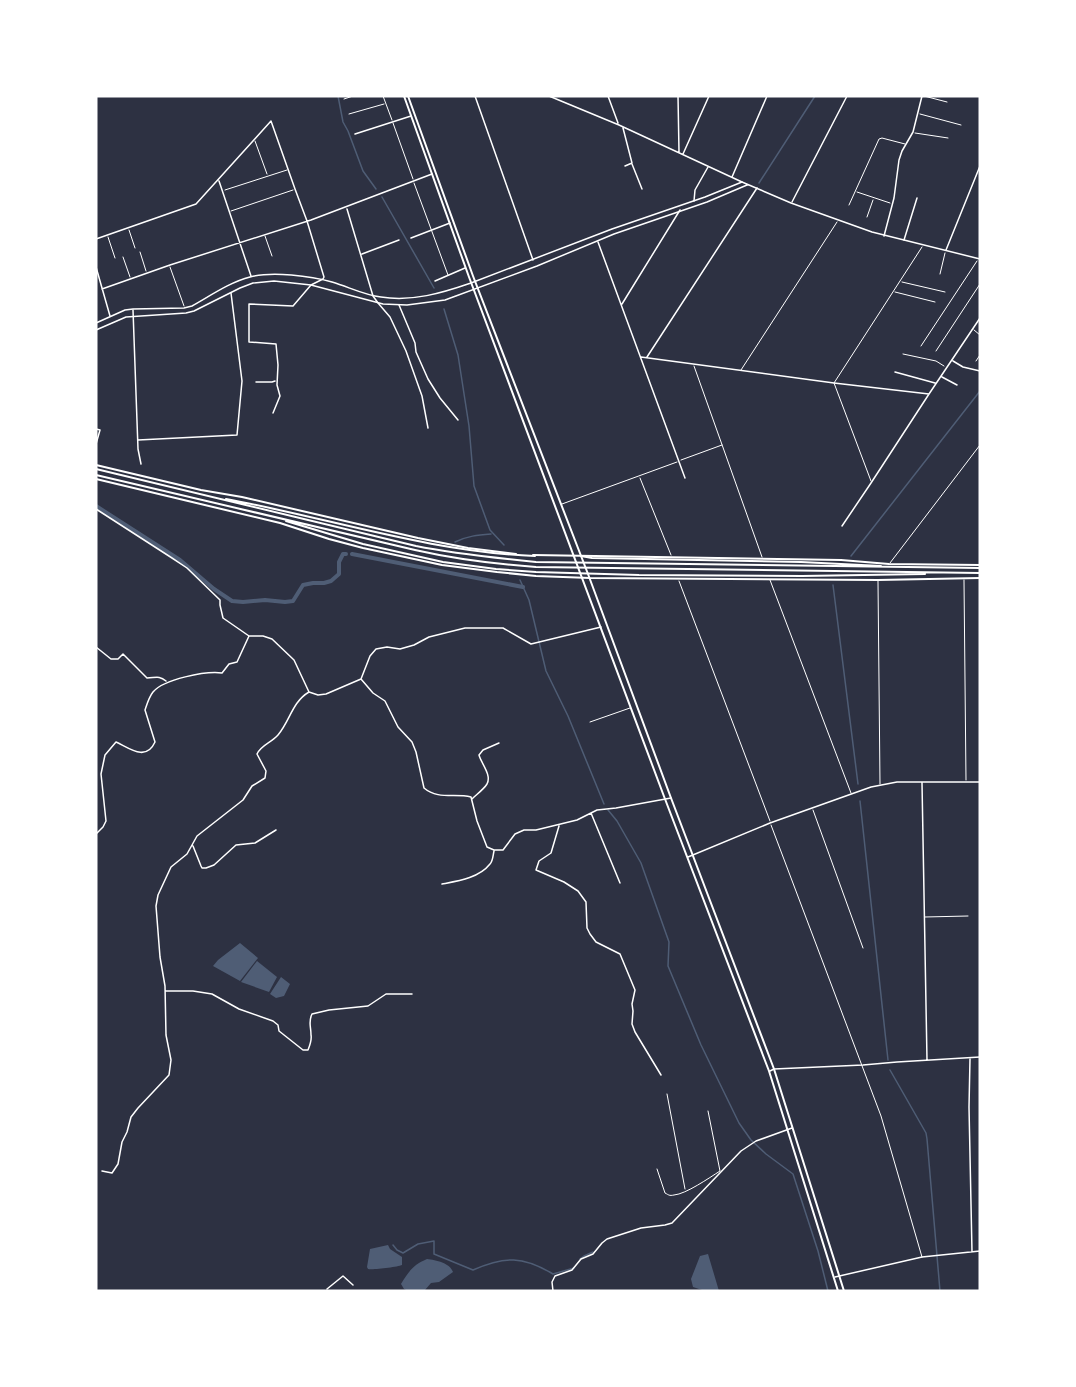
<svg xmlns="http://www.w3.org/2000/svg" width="1076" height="1387" font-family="'IBM Plex Sans',sans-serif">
	<rect width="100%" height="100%" fill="#2d3142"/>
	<!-- water -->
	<path fill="#4f5d75" d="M 240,943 L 258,958 L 240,981 L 213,966 L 218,960 Z
		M 257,961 L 277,977 L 269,992 L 241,982 Z
		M 281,977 L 290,984 L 284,996 L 276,998 L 270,994 Z
		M 388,1245 L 390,1249 L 402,1257 L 402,1265 C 397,1267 374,1270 368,1269 L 367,1267 L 370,1249 Z
		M 708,1254 L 719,1291 L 705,1291 L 693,1287 L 691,1279 L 700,1256 Z
		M 427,1259 C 436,1260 450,1263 453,1272 L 439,1282 L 431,1283 L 425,1290 L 408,1291 L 404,1289 L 401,1284 C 409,1271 413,1265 427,1259 Z"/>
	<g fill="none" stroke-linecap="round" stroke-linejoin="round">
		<!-- stream -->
		<path stroke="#4f5d75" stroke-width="1.5" d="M 338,96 L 343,122 L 348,131 L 363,171 L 376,189
			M 759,183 L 815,96
			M 382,197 L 434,288
			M 444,309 L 458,355 L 469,426 L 474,486 L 490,530 L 504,545
			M 455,542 C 467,536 478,535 491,534
			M 851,556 L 980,391
			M 520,580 L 529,600 L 546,671 L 568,716 L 604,804
			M 833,585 L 858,784
			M 860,801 L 888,1060
			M 608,810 L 617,821 L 641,863 L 669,942 L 668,966 L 701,1045 L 739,1123 L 751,1140 L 766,1154 L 793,1174 L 818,1251 L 828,1291
			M 890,1070 L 926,1133 L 927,1139 L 940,1291
			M 393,1245 L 397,1250 L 403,1253 L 418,1244 L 434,1241 L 434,1254 L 473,1270 C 505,1256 523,1256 553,1274 L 574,1268
			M 580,1259 L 584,1256 L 593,1252"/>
		<!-- canal -->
		<path stroke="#4f5d75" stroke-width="4" d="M 96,506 L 180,560 L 214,589 L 232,601 L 243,602 L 265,600 L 285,602 L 293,601 L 303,585 L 313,583 L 324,583 L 331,581 L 339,574 L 339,562 L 343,554 L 346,554
			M 352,554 L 523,587"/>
		<!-- service -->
		<path stroke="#fff" stroke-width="1" d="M 383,96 L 392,120
			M 924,96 L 947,102
			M 344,99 L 353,96
			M 349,114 L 384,104
			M 920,114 L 961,125
			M 393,123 L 413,179
			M 915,133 L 948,138
			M 255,141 L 267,174
			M 414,183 L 448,275
			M 225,190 L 287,170
			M 857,192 L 890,203
			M 849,205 L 879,139 L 882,138 L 905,144
			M 231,211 L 293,190
			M 867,217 L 873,200
			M 129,230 L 135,248
			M 265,236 L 272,256
			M 108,237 L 115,258
			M 140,252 L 146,271
			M 123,257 L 130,277
			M 170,267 L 184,306
			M 940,274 L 945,253
			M 902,282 L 945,292
			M 895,292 L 935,302
			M 974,330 L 980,335
			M 921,346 L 977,261
			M 936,351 L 980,284
			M 903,354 L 936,361 L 944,366
			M 976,361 L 980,355
			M 694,366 L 762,557
			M 741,370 L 837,222
			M 681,460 L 722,445
			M 640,478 L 671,555
			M 871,481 L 834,383 L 922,247
			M 562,504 L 677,462
			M 890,563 L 980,445
			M 770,580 L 851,793
			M 964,580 L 966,780
			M 679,581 L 770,821
			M 878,581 L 880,784
			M 590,722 L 630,708
			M 813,810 L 863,948
			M 771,825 L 881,1116 L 922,1257
			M 925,917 L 968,916
			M 667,1094 L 685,1189
			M 657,1169 L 665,1193 C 669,1195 669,1196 674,1195 C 686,1194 709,1178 720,1171 L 708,1111"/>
		<!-- minor -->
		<path stroke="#fff" stroke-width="1.5" d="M 475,96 L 533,260
			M 549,96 L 619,125 L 742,182
			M 608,96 L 618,123
			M 678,96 L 679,152
			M 623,128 L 632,163 L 625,166
			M 355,134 L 411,116
			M 683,154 L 709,96
			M 632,164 L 642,189
			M 732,177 L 767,96
			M 219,181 L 251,276
			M 694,201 L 695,190 L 708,167
			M 792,202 L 847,96
			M 347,209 L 373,296 L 378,303 L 390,317 L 406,351 L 422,396 L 428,428
			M 884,236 L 894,198 L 899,160 L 902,151 L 913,132 L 922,96
			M 411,238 L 450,223
			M 96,239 L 196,204 L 271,121 L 295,189 L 307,221 L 324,277 L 323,279 L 311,285 L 293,306 L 249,304 L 249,342 L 276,344 L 278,365 L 277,385 L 280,396 L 273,413
			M 904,240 L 917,198
			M 598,242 L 685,478
			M 946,250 L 980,166
			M 362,254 L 399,240
			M 96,267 L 110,316
			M 435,281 L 465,268
			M 102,289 L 170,265 L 311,220 L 432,174
			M 622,304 L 680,210
			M 399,305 L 415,343 L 416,352 L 428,379 L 440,398 L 458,420
			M 133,310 L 138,449 L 141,464
			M 641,357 L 834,383 L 929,394
			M 647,357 L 757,188
			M 953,361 L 963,367 L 980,371
			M 895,372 L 935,383
			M 942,377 L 957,385
			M 256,382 L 272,382 L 275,381
			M 96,429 L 100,430 L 96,444
			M 138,440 L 237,435 L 242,381 L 231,293
			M 96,509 L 172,558 L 187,568 L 220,600 L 220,605 L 223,618 L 249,636 L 263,636 L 272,639 L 294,660 L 309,692
			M 842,526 L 871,483 L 929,394 L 980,318
			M 96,647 L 111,659 L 118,659 L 123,654 L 147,678 C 155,678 159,675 166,681
			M 361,679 L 373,693 L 385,701 L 398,727 L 412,742 L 416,752 L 424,788 C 438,800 455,793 471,797 L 477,821 L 487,847 L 494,850 L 503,850 L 515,834 L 524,830 L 536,830 L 577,820 L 597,810 L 616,808 L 671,798
			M 309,692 L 318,695 L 326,694 L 361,679 L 370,656 L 376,649 L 387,647 L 400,649 L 414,645 L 429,637 L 465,628 L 503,628 L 531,644 L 601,627
			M 472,799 C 476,795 484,789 487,784 C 492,775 481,763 479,755 L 483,750 L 499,743
			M 591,813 L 620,883
			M 559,826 L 551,853 L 539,861 L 536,870 L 564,882 L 578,891 L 586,902 L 587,928 L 590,934 L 596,942 L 620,954 L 635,990 L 632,1004 L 633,1011 L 632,1024 L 635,1032 L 661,1075
			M 96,834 L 103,827 L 106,821 L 101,774 L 105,755 L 116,742 C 129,748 146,762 155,742 L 145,710 C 147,704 149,697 153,692 C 164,679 205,671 222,673 L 229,664 L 237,662 L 249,636
			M 193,846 L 201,866 L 202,868 L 206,868 L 214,865 L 236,845 L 255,843 L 276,830
			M 442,884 C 458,881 479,878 490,864 C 493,861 493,855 494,851
			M 166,991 L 193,991 L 212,994 L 239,1009 L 273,1021 L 278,1025 L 279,1031 L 303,1050 L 308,1050 C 310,1045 312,1040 311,1035 C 311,1026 308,1022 312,1014 L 329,1010 L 368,1006 L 386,994 L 412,994
			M 970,1059 L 969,1107 L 972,1252
			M 102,1171 L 112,1173 L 118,1164 L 122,1142 L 127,1132 L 131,1117 L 138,1108 L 169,1075 L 171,1060 L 166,1035 L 165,986 L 160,957 L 156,906 L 158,895 L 171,867 L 187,854 L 197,836 L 243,800 L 252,786 L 265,778 L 266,771 L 257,754 C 261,745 271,743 278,735 C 290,721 292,702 309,692
			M 835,1277 L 922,1257 L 980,1251
			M 327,1289 L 343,1276 L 353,1285
			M 553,1291 L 552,1282 L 555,1276 L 572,1270 L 581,1259 L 593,1254 L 602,1243 L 607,1239 L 641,1228 L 665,1225 L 672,1223 L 741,1151 L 756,1141 L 792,1128"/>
		<!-- tertiary -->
		<path stroke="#fff" stroke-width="1.5" d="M 96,323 L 125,310 L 133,309 L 184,308 L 192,306 C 210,296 230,282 250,277 C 272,271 311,276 332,282 C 349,287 364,295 381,297 C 412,302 442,293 471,283 L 612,229 L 705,197 L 742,182 L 791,203 L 872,232 L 980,259
			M 96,330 L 126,317 L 186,313 L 194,311 L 240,288 L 253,283 L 274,281 L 311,285 L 383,304 L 407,305 L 445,300 L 537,266 L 614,234 L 707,202 L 747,185
			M 922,783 L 927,1060
			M 688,857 L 770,823 L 871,787 L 897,782 L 980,782
			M 770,1071 L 774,1069 L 863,1065 L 897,1062 L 980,1057"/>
		<!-- secondary -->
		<path stroke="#fff" stroke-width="2" d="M 96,465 L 201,490 L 242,497 L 418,538 L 468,548 L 516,554
			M 96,479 L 280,523 L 329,539 L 363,548 L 442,565 L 497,572 L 536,576 L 590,578 L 878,580 L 980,578
			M 533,555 L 841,560 L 889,564 L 980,565"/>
		<!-- primary -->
		<path stroke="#fff" stroke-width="2" d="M 404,96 L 469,277 L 665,799 L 769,1071 L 838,1291
			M 408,96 L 473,276 L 588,574 L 671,798 L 774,1069 L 844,1291"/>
		<!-- trunk -->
		<path stroke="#fff" stroke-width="2" d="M 96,469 L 416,546 C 456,554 496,558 536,562 L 980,568
			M 96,475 L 415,550 C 455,559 495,564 536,567 L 980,573
			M 226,499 C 329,518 430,552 535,556
			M 286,521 L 363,544 L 443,562 L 496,569 L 536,572 L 639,575 L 802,576 L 925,574
			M 581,556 L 592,558 L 801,562 L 881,566"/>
	</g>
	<!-- border -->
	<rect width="1076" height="1387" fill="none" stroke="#ffffff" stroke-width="195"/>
</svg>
